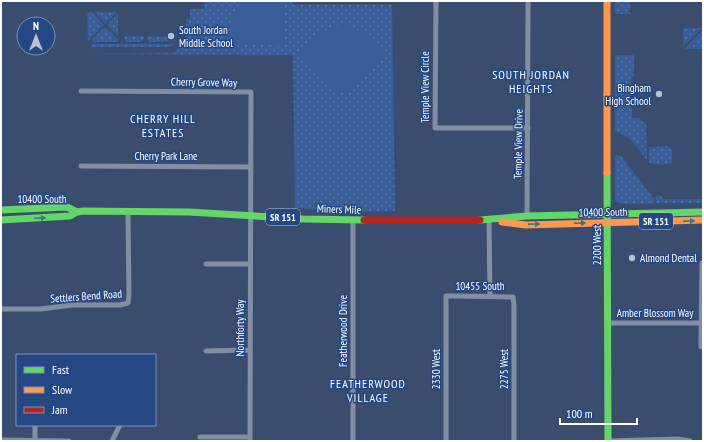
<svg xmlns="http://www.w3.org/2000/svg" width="704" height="442" font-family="'PT Sans Narrow',sans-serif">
	<defs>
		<pattern id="grass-dots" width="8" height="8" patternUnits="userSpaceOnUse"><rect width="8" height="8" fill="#395d99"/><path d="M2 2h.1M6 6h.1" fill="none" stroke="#5775a8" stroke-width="1.8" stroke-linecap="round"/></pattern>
	</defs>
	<rect width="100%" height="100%" fill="#3b4d6e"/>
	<!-- grass -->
	<path fill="url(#grass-dots)" d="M 204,1 L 293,1 L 293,5 L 392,5 L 395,211 L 362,212 L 295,208 L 293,55 L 90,54 L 171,53 C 177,51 180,48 182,41 L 186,41 L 186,19 L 190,19 L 190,9 L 204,9 Z
		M 615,1 L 630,1 L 630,14 L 615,14 Z
		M 89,12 L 92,12 L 104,25 L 88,41 L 87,14 Z
		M 95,12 L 117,12 L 105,24 Z
		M 118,14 L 118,36 L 107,25 Z
		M 105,27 L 118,39 L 118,42 L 93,42 L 92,40 Z
		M 683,28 L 702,28 L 683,47 Z
		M 703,30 L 703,49 L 685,49 L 685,48 Z
		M 124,36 L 144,36 L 144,39 L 140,42 L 127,42 L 124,39 Z
		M 147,36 L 175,37 L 175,41 L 150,42 L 147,39 Z
		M 92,44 L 173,44 L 174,45 L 169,47 L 90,47 Z
		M 615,55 L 634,55 L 634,77 L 631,77 L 632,118 L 639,118 L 642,122 L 646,122 L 647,160 C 638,149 630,134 615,132 Z
		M 667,146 L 672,149 L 672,164 C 664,164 655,166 649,162 L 649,147 Z
		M 615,155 L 621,156 L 654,199 L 654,204 L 622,204 L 615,200 Z
		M 658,195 L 662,196 L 662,199 L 703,199 L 703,203 L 656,203 L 655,198 Z"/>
	<!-- pitch -->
	<path fill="#395d99" d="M 242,1 L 284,1 L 285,43 L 282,46 L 231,43 L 231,17 Z
		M 343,24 L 370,35 L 388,55 L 346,93 L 340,93 L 299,55 L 319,33 Z"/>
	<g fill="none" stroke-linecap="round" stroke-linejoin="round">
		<!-- street -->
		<path stroke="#818ea4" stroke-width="5" d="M 436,1 L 435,128 L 528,128
			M 81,91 L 251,92 L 250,441
			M 81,166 L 251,167
			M 527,216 L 528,1
			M 353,220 L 353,441
			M 489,220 L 490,296
			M 206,264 L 250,264
			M 1,309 L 41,309 L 72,305 L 120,305 L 128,303 L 129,296 L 128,211
			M 609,323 L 701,323
			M 701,347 L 702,263 L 703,263
			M 206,351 L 250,350
			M 35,425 L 35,440
			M 200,437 L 250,437
			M 1,440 L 69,441
			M 112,441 L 120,425
			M 446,441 L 446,296 L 455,296 L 513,297 L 514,306 L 514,441
			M 608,441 L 678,439 L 690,441"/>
		<!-- fast -->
		<path stroke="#63d668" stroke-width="7" d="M 607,173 L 608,441
			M 1,210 L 67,207 L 77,212
			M 1,220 L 70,216 L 77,212 L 83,211 L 189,212 L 303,219 L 364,220
			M 480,220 L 527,216 L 703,212"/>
		<!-- slow -->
		<path stroke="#ff974d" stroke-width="7" d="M 607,1 L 607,173
			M 502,222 L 526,225 L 703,220"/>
		<!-- jam -->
		<path stroke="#b3261e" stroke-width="7" d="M 364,220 L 480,220"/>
	</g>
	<!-- one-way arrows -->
	<defs><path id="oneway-solid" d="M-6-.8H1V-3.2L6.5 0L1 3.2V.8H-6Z"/></defs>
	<g fill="#3b797a">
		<use href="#oneway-solid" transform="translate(40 218) rotate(-3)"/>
		<use href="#oneway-solid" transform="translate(689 221) rotate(-1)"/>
		<use href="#oneway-solid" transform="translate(580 223) rotate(-1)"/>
		<use href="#oneway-solid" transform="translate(534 224) rotate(-1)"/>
	</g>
	<!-- markers -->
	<g fill="#bac1cc" stroke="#254784" stroke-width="1.5">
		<circle cx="171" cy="36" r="4"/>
		<circle cx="659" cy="94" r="4"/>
		<circle cx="632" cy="258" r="4"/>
	</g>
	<g text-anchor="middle" stroke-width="3" stroke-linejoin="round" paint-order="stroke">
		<!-- shield labels -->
		<g fill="#254784" stroke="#bec8da" stroke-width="1">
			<rect x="266" y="209" width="34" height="16" rx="3"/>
			<rect x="639" y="213" width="34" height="16" rx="3"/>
		</g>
		<g font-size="10" font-weight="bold" fill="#fff">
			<text x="283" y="221">SR 151</text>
			<text x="656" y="225">SR 151</text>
		</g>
		<!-- poi labels -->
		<g font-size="11" fill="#fff" stroke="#254784" text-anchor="start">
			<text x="179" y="34">South Jordan<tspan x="179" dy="13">Middle School</tspan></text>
			<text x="651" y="92" text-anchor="end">Bingham<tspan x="651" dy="13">High School</tspan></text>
			<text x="640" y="262">Almond Dental</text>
		</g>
		<!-- street labels -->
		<g font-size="11" fill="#fff" stroke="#254784">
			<text transform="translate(204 82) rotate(1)" y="4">Cherry Grove Way</text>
			<text transform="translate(425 87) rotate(-90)" y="4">Temple View Circle</text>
			<text transform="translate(518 144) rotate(-89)" y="4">Temple View Drive</text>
			<text x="166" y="160">Cherry Park Lane</text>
			<text x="42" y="203">10400 South</text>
			<text transform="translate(339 209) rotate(2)" y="4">Miners Mile</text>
			<text transform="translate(603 212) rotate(-1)" y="4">10400 South</text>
			<text transform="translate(597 245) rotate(-90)" y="4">2200 West</text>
			<text x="480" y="290">10455 South</text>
			<text transform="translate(86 296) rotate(-4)" y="4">Settlers Bend Road</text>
			<text x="655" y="317">Amber Blossom Way</text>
			<text transform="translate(240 328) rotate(-90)" y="4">Northforty Way</text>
			<text transform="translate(343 331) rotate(-90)" y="4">Featherwood Drive</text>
			<text transform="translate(436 369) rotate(-90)" y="4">2330 West</text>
			<text transform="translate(504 369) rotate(-90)" y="4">2275 West</text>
		</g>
		<!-- neighbourhood labels -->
		<g font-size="12" letter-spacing="1" fill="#fff" stroke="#254784">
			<text x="531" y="79">SOUTH JORDAN<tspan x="531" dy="14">HEIGHTS</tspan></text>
			<text x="163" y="123">CHERRY HILL<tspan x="163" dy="14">ESTATES</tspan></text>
			<text x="368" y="388">FEATHERWOOD<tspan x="368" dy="14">VILLAGE</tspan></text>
		</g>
	</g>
	<!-- border -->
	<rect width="704" height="442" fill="none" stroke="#ffffff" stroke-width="4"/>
	<!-- legend -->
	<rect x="16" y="354" width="140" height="72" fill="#254784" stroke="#7c91b5"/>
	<rect x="24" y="367" width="20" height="6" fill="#63d668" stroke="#7c91b5"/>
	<text x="52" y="374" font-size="12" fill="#ffffff">Fast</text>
	<rect x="24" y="387" width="20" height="6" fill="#ff974d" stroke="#7c91b5"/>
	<text x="52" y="394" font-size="12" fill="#ffffff">Slow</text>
	<rect x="24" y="407" width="20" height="6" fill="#b3261e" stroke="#7c91b5"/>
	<text x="52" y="414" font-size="12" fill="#ffffff">Jam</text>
	<!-- north arrow -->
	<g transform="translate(36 36)"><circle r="19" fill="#254784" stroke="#7c91b5"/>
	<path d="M0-3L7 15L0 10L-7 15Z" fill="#bac1cc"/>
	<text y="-6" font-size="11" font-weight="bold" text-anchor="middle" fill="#ffffff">N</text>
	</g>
	<!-- scale -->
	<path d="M560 418v6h77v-6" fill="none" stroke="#ffffff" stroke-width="2"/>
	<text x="566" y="418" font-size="12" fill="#ffffff" stroke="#254784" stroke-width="3" paint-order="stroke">100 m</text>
</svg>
